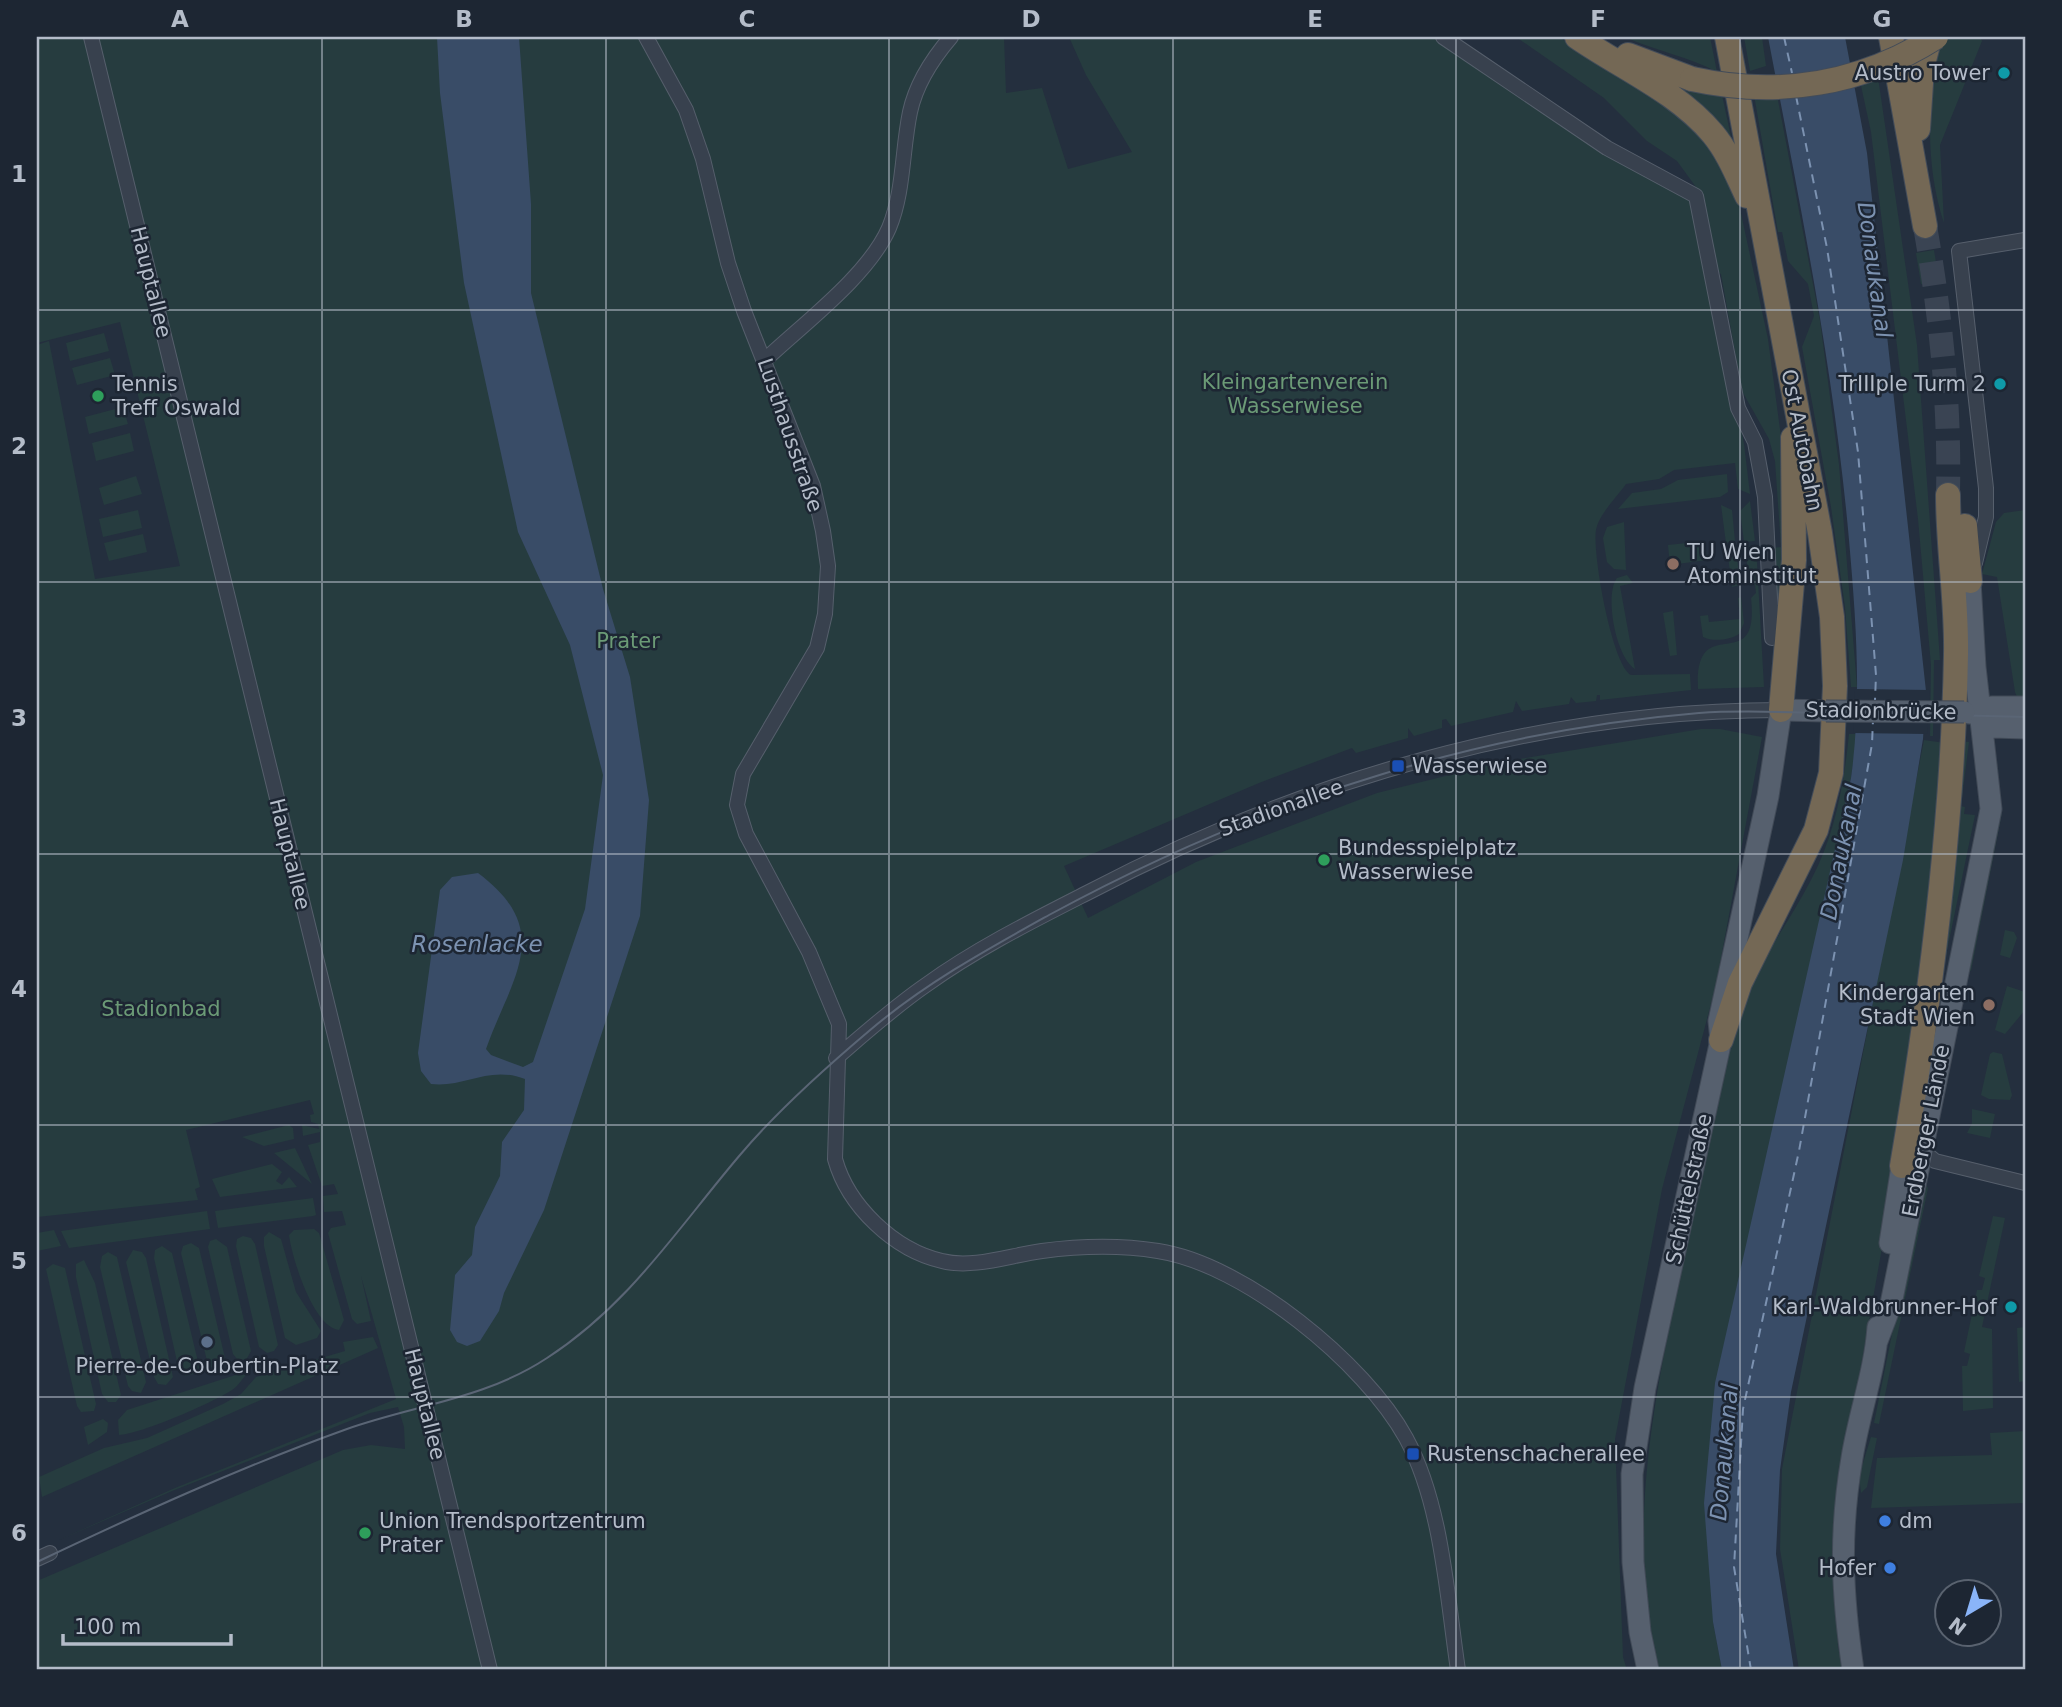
<svg xmlns="http://www.w3.org/2000/svg" width="2062" height="1707" font-family="'DejaVu Sans',sans-serif">
	<rect width="100%" height="100%" fill="#242f3e"/>
	<!-- green -->
	<path fill="#263c3f" d="M 37,37 L 1004,37 L 1006,93 L 1042,88 L 1068,169 L 1132,152 L 1086,75 L 1069,37 L 1434,37 L 1609,155 L 1695,197 L 1744,444 L 1750,494 L 1738,489 L 1735,463 L 1674,470 L 1659,479 L 1626,484 C 1617,497 1599,514 1596,530 C 1592,552 1612,665 1631,675 L 1690,674 L 1691,690 L 1600,700 L 1600,695 L 1597,695 L 1596,701 L 1576,703 L 1571,697 L 1569,704 L 1522,711 L 1516,701 L 1513,712 L 1451,726 L 1446,719 L 1442,720 L 1442,728 L 1414,736 L 1408,728 L 1408,738 L 1356,753 L 1352,748 L 1259,783 L 1064,866 L 1088,918 L 1196,862 L 1377,793 L 1502,762 L 1701,729 L 1720,729 L 1762,737 L 1716,985 L 1662,1189 L 1615,1439 L 1623,1657 L 1627,1670 L 37,1670 L 37,1581 L 343,1450 L 371,1445 L 405,1449 L 404,1427 L 398,1407 L 370,1413 L 172,1491 L 59,1540 L 175,1488 L 396,1399 L 361,1276 L 371,1321 L 357,1324 L 352,1319 L 328,1233 L 331,1228 L 346,1225 L 342,1211 L 324,1212 L 323,1196 L 338,1194 L 334,1184 L 322,1186 L 308,1145 L 320,1142 L 320,1132 L 303,1136 L 302,1125 L 319,1129 L 318,1124 L 311,1122 L 310,1115 L 314,1114 L 310,1100 L 186,1130 L 200,1187 L 195,1189 L 198,1200 L 37,1217 L 37,345 L 49,341 L 95,579 L 180,566 L 120,322 L 37,343 Z
		M 1516,37 L 1559,37 L 1681,117 L 1714,153 L 1739,204 L 1768,339 L 1783,452 L 1785,519 L 1777,632 L 1772,548 L 1781,547 L 1775,461 L 1769,439 L 1742,391 L 1721,274 L 1717,272 L 1701,194 L 1677,161 L 1647,141 L 1604,98 Z
		M 1625,37 L 1710,37 L 1717,72 C 1690,57 1656,51 1625,37 Z
		M 1744,37 L 1762,37 L 1766,66 L 1750,71 Z
		M 1943,37 L 1980,37 L 1982,41 L 1940,145 L 1944,223 C 1925,166 1926,94 1943,37 Z
		M 1622,59 L 1721,90 L 1734,151 Z
		M 1878,77 L 1917,345 L 1940,660 L 1934,660 L 1933,736 L 1930,736 L 1931,665 L 1918,519 L 1871,132 L 1860,81 Z
		M 1754,95 L 1777,95 L 1820,321 L 1839,465 L 1857,687 L 1851,687 L 1845,607 L 1831,507 L 1802,347 L 1814,316 L 1808,284 L 1788,261 L 1782,232 L 1778,232 Z
		M 1934,250 L 1939,281 L 1921,284 L 1916,253 Z
		M 104,333 L 109,351 L 70,361 L 66,343 Z
		M 110,358 L 115,375 L 77,385 L 72,368 Z
		M 123,407 L 128,424 L 89,434 L 85,417 Z
		M 130,433 L 134,451 L 96,461 L 92,443 Z
		M 1727,474 L 1728,492 L 1720,497 L 1618,509 L 1632,493 L 1661,489 L 1678,480 Z
		M 136,476 L 142,494 L 104,505 L 99,488 Z
		M 1750,501 L 1755,541 L 1744,542 L 1740,511 Z
		M 1721,505 L 1732,510 L 1735,541 L 1726,543 Z
		M 138,510 L 142,528 L 103,537 L 99,519 Z
		M 2025,510 L 2024,688 L 2025,698 L 2017,697 L 2015,692 L 1997,577 L 1982,574 L 1996,522 L 2004,513 Z
		M 1624,522 L 1626,570 L 1614,569 L 1607,562 L 1603,538 L 1607,527 Z
		M 143,534 L 147,552 L 109,561 L 104,543 Z
		M 1705,541 L 1707,560 L 1670,565 L 1668,545 Z
		M 1756,545 L 1764,687 L 1698,689 C 1694,607 1760,681 1751,598 L 1756,593 L 1755,585 L 1749,580 L 1745,547 Z
		M 1736,548 L 1740,585 L 1732,587 L 1727,549 Z
		M 1627,575 L 1633,583 L 1620,586 L 1635,669 C 1616,658 1604,595 1617,578 Z
		M 1741,597 L 1744,623 L 1739,634 C 1730,640 1713,642 1703,637 L 1700,616 L 1708,615 L 1709,622 L 1740,619 L 1738,598 Z
		M 1673,611 L 1677,655 L 1670,656 L 1663,613 Z
		M 1849,734 L 1857,734 L 1851,778 L 1713,1622 L 1722,1670 L 1658,1670 C 1626,1535 1653,1404 1681,1271 C 1698,1190 1716,1109 1734,1027 C 1750,973 1785,930 1811,880 C 1835,835 1844,784 1849,734 Z
		M 1924,740 L 1945,743 L 1900,1146 L 1835,1513 L 1838,1648 L 1844,1670 L 1799,1670 L 1780,1549 L 1782,1469 Z
		M 1960,741 L 1969,742 L 1961,806 L 1965,807 L 1964,814 L 1975,815 L 1937,999 Z
		M 1998,812 L 2002,813 L 1971,971 L 1968,970 Z
		M 2005,930 L 2014,932 L 2017,938 L 2010,958 L 2000,955 Z
		M 2007,986 L 2025,992 L 2025,1010 L 2005,1034 L 1995,1030 Z
		M 1993,1052 L 2002,1054 L 2012,1095 L 2010,1100 L 1989,1099 L 1981,1095 L 1990,1054 Z
		M 1972,1109 L 1995,1114 L 1990,1138 L 1967,1133 L 1972,1123 Z
		M 289,1125 L 293,1128 L 294,1139 L 264,1146 L 242,1137 Z
		M 295,1148 L 312,1184 L 274,1153 Z
		M 272,1164 L 282,1172 L 276,1181 L 282,1185 L 289,1177 L 297,1187 L 220,1197 L 212,1179 Z
		M 1923,1181 L 1928,1188 L 1879,1424 L 1874,1423 Z
		M 313,1198 L 316,1215 L 313,1216 L 218,1228 L 215,1211 Z
		M 207,1211 L 210,1229 L 69,1248 L 61,1231 Z
		M 1993,1216 L 2005,1218 L 1982,1327 L 1992,1329 L 1993,1408 L 1963,1411 L 1962,1366 L 1967,1366 L 1970,1354 L 1964,1352 L 1977,1290 L 1982,1290 L 1985,1278 L 1979,1276 Z
		M 314,1229 L 319,1233 L 344,1320 L 339,1330 C 313,1327 292,1258 289,1235 L 294,1230 Z
		M 54,1230 L 61,1246 L 37,1251 L 37,1233 Z
		M 269,1232 L 281,1239 L 296,1292 L 321,1331 L 317,1338 L 296,1345 L 285,1338 L 264,1246 L 264,1237 Z
		M 243,1236 L 251,1238 L 255,1244 L 278,1345 L 274,1351 L 267,1353 L 259,1347 L 236,1246 L 237,1239 Z
		M 216,1239 L 227,1247 L 251,1351 L 246,1360 L 237,1359 L 233,1354 L 208,1247 L 210,1241 Z
		M 191,1243 L 199,1248 L 225,1358 L 219,1368 L 210,1367 L 207,1361 L 181,1253 L 183,1246 Z
		M 162,1246 L 172,1253 L 199,1366 L 198,1373 L 185,1376 L 178,1366 L 154,1258 L 155,1250 Z
		M 133,1250 L 142,1252 L 146,1258 L 173,1377 L 166,1385 L 158,1384 L 154,1377 L 126,1262 Z
		M 108,1252 L 117,1257 L 146,1382 L 141,1393 L 132,1391 L 128,1386 L 100,1267 L 102,1256 Z
		M 84,1260 L 95,1283 L 121,1395 L 116,1402 L 108,1402 L 102,1394 L 76,1277 L 76,1264 Z
		M 53,1264 L 65,1268 L 96,1404 L 94,1411 L 81,1412 L 77,1406 L 46,1269 Z
		M 2025,1327 L 2025,1381 L 2019,1382 L 2017,1328 Z
		M 373,1337 L 378,1348 L 42,1497 L 39,1477 L 104,1448 L 147,1438 L 223,1404 L 241,1394 L 256,1377 L 345,1351 L 343,1342 Z
		M 251,1370 C 244,1375 240,1385 232,1390 C 212,1403 141,1434 119,1435 L 118,1420 L 127,1410 Z
		M 103,1419 L 108,1423 L 107,1432 L 88,1445 L 84,1427 Z
		M 2025,1431 L 2025,1503 L 1871,1508 L 1877,1458 L 1992,1455 L 1990,1433 Z
		M 1871,1437 L 1877,1438 L 1867,1487 L 1861,1493 L 1859,1476 Z"/>
	<!-- water -->
	<path fill="#394c67" d="M 437,37 L 519,37 L 531,204 L 531,293 L 603,589 L 630,677 L 649,800 L 640,916 L 544,1210 L 504,1293 L 499,1311 L 480,1341 L 467,1346 L 457,1342 L 450,1330 L 455,1275 L 472,1255 L 475,1227 L 500,1176 L 502,1142 L 524,1110 L 525,1079 C 488,1065 465,1088 431,1084 L 421,1071 L 418,1053 L 440,890 L 452,877 L 478,873 C 556,931 511,978 486,1049 L 491,1055 L 523,1067 L 533,1062 L 585,909 L 603,775 L 570,645 L 518,532 L 464,283 L 440,93 Z
		M 1768,37 L 1845,37 L 1867,153 L 1926,691 L 1923,739 L 1903,860 L 1791,1392 L 1780,1470 L 1776,1554 L 1794,1670 L 1722,1670 L 1713,1622 L 1704,1503 L 1715,1383 L 1851,778 C 1862,698 1856,620 1849,540 C 1834,370 1800,204 1768,37 Z"/>
	<!-- pier -->
	<path fill="#242f3e" d="M 1855,689 L 1930,690 L 1927,734 L 1853,733 Z"/>
	<g fill="none" stroke-linecap="round" stroke-linejoin="round">
		<!-- ferry -->
		<path stroke="#7c92b1" stroke-width="2" stroke-dasharray="9 7" stroke-linecap="butt" d="M 1784,37 L 1792,73
			M 1796,96 L 1827,248 L 1858,452 L 1876,675 L 1875,700
			M 1751,1670 L 1734,1567 L 1743,1409 L 1799,1151 L 1872,744 L 1873,720"/>
		<!-- highway-tunnel -->
		<path stroke="#3a4453" stroke-width="24" stroke-dasharray="24 12" stroke-linecap="butt" d="M 1925,226 C 1941,317 1950,404 1948,495"/>
		<!-- street casing -->
		<g stroke="#565f6c" stroke-width="16">
			<path id="street" d="M 91,37 L 490,1670
				M 646,37 L 686,110 L 703,159 L 728,263 L 744,311 L 813,486 L 823,531 L 828,566 L 825,614 L 817,648 L 743,774 L 737,805 L 746,834 L 809,952 L 839,1024 L 835,1159 C 848,1206 894,1250 942,1261 C 973,1269 1011,1255 1042,1251 C 1080,1246 1120,1245 1158,1251 C 1244,1264 1365,1363 1406,1438 C 1442,1504 1447,1597 1458,1670
				M 1443,37 L 1607,148 L 1696,196 L 1738,408 L 1755,442 L 1765,497 L 1772,638
				M 765,360 C 803,324 868,276 889,228 C 904,192 902,150 910,112 C 916,84 933,58 951,37
				M 1975,563 L 1986,517 L 1986,488 L 1959,251 L 2025,240
				M 836,1058 C 865,1033 894,1007 926,985 C 976,949 1032,921 1087,893 C 1300,781 1540,710 1781,710
				M 1918,1147 L 1935,1161 L 2025,1183
				M 37,1559 L 50,1553"/>
		</g>
		<!-- primary casing -->
		<g stroke="#414a57" stroke-width="23">
			<path id="primary" d="M 1970,713 L 1981,713 L 1992,707 L 2025,707
				M 1981,713 L 1993,727 L 2025,728
				M 1890,1243 L 1902,1166
				M 1877,1341 L 1891,1304 L 1991,809 L 1975,667 L 1970,581
				M 1648,1670 L 1640,1632 L 1633,1562 L 1632,1474 L 1645,1388 L 1721,1040 L 1719,1021 L 1768,796 L 1781,710 L 1826,711
				M 1853,1670 C 1842,1594 1839,1534 1852,1458 C 1859,1414 1875,1371 1878,1327"/>
		</g>
		<!-- highway casing -->
		<g stroke="#434c59" stroke-width="26">
			<path id="highway" d="M 1577,37 C 1622,68 1678,92 1713,134 C 1728,152 1737,175 1747,196
				M 1891,37 L 1925,226
				M 1628,55 L 1692,79
				M 1918,129 L 1922,68 L 1930,37
				M 1965,526 L 1970,581
				M 1781,710 L 1794,560 L 1793,438
				M 1721,1040 L 1740,983 L 1816,830 L 1831,773 L 1835,686 L 1832,617 L 1820,533 L 1727,37
				M 1902,1166 C 1931,997 1953,825 1956,654 C 1957,601 1948,548 1948,495"/>
		</g>
		<!-- street -->
		<use href="#street" stroke="#38414e" stroke-width="14"/>
		<!-- primary -->
		<use href="#primary" stroke="#56606e" stroke-width="21"/>
		<!-- highway -->
		<use href="#highway" stroke="#746855" stroke-width="24"/>
		<!-- tram -->
		<path stroke="#5a6575" stroke-width="2" d="M 37,1562 C 138,1514 241,1467 347,1429 C 415,1405 485,1399 547,1358 C 630,1304 677,1229 740,1155 C 778,1110 824,1069 869,1031 C 924,984 986,950 1049,915 C 1250,806 1469,732 1699,713 C 1740,710 1782,712 1823,713 C 1890,714 1958,715 2025,717"/>
		<!-- primary-bridge casing -->
		<g stroke="#414a57" stroke-width="23" stroke-linecap="butt">
			<path id="primary-bridge" d="M 1826,711 L 1964,712"/>
		</g>
		<!-- highway-bridge casing -->
		<g stroke="#434c59" stroke-width="26" stroke-linecap="butt">
			<path id="highway-bridge" d="M 1692,79 C 1779,98 1862,84 1936,37"/>
		</g>
		<!-- primary-bridge -->
		<use href="#primary-bridge" stroke="#56606e" stroke-width="21"/>
		<!-- highway-bridge -->
		<use href="#highway-bridge" stroke="#746855" stroke-width="24"/>
	</g>
	<!-- grid -->
	<path fill="none" stroke="#b4bcc9" stroke-width="2" stroke-opacity="0.55" d="M 322,37 L 322,1670M 606,37 L 606,1670M 889,37 L 889,1670M 1173,37 L 1173,1670M 1456,37 L 1456,1670M 1740,37 L 1740,1670M 37,310 L 2025,310M 37,582 L 2025,582M 37,854 L 2025,854M 37,1125 L 2025,1125M 37,1397 L 2025,1397"/>
	<!-- markers -->
	<g fill="#0f9aa8" stroke="#1d2633" stroke-width="2.5">
		<circle cx="2004" cy="73" r="7"/>
		<circle cx="2000" cy="384" r="7"/>
		<circle cx="2011" cy="1307" r="7"/>
	</g>
	<g fill="#2e9e5b" stroke="#1d2633" stroke-width="2.5">
		<circle cx="98" cy="396" r="7"/>
		<circle cx="1324" cy="860" r="7"/>
		<circle cx="365" cy="1533" r="7"/>
	</g>
	<g fill="#8d6e63" stroke="#1d2633" stroke-width="2.5">
		<circle cx="1673" cy="564" r="7"/>
		<circle cx="1989" cy="1005" r="7"/>
	</g>
	<g fill="#1a4fb4" stroke="#1d2633" stroke-width="2.5">
		<rect x="1391" y="759" width="14" height="14" rx="3.5"/>
		<rect x="1406" y="1447" width="14" height="14" rx="3.5"/>
	</g>
	<circle fill="#5c6f8a" stroke="#1d2633" stroke-width="2.5" cx="207" cy="1342" r="7"/>
	<g fill="#3f7fe0" stroke="#1d2633" stroke-width="2.5">
		<circle cx="1885" cy="1521" r="7"/>
		<circle cx="1890" cy="1568" r="7"/>
	</g>
	<g text-anchor="middle" stroke-width="5" stroke-linejoin="round" paint-order="stroke">
		<!-- poi labels -->
		<g font-size="21" fill="#b4bcc9" stroke="#1d2633" text-anchor="start">
			<text x="1990" y="80" text-anchor="end">Austro Tower</text>
			<text x="112" y="391">Tennis<tspan x="112" dy="24">Treff Oswald</tspan></text>
			<text x="1986" y="391" text-anchor="end">TrIIIple Turm 2</text>
			<text x="1687" y="559">TU Wien<tspan x="1687" dy="24">Atominstitut</tspan></text>
			<text x="1412" y="773">Wasserwiese</text>
			<text x="1338" y="855">Bundesspielplatz<tspan x="1338" dy="24">Wasserwiese</tspan></text>
			<text x="1975" y="1000" text-anchor="end">Kindergarten<tspan x="1975" dy="24">Stadt Wien</tspan></text>
			<text x="1997" y="1314" text-anchor="end">Karl-Waldbrunner-Hof</text>
			<text x="207" y="1373" text-anchor="middle">Pierre-de-Coubertin-Platz</text>
			<text x="1427" y="1461">Rustenschacherallee</text>
			<text x="379" y="1528">Union Trendsportzentrum<tspan x="379" dy="24">Prater</tspan></text>
			<text x="1899" y="1528">dm</text>
			<text x="1876" y="1575" text-anchor="end">Hofer</text>
		</g>
		<!-- street labels -->
		<g font-size="21" fill="#b4bcc9" stroke="#1d2633">
			<text transform="translate(151 282) rotate(76)" y="7">Hauptallee</text>
			<text transform="translate(790 435) rotate(71)" y="7">Lusthausstraße</text>
			<text transform="translate(1802 440) rotate(79)" y="7">Ost Autobahn</text>
			<text transform="translate(1881 711) rotate(1)" y="7">Stadionbrücke</text>
			<text transform="translate(1281 808) rotate(-20)" y="7">Stadionallee</text>
			<text transform="translate(290 854) rotate(76)" y="7">Hauptallee</text>
			<text transform="translate(1926 1131) rotate(-79)" y="7">Erdberger Lände</text>
			<text transform="translate(1689 1189) rotate(-78)" y="7">Schüttelstraße</text>
			<text transform="translate(425 1404) rotate(76)" y="7">Hauptallee</text>
		</g>
		<!-- park labels -->
		<g font-size="21" fill="#6b9a76" stroke="#1d2633">
			<text x="1295" y="389">Kleingartenverein<tspan x="1295" dy="24">Wasserwiese</tspan></text>
			<text x="628" y="648">Prater</text>
			<text x="161" y="1016">Stadionbad</text>
		</g>
		<!-- water labels -->
		<g font-size="23" font-style="italic" fill="#7c92b1" stroke="#1d2633">
			<text transform="translate(1875 270) rotate(82)" y="8">Donaukanal</text>
			<text transform="translate(1841 852) rotate(-79)" y="8">Donaukanal</text>
			<text x="477" y="952">Rosenlacke</text>
			<text transform="translate(1724 1452) rotate(-85)" y="8">Donaukanal</text>
		</g>
	</g>
	<!-- border -->
	<rect width="2062" height="1707" fill="none" stroke="#1d2633" stroke-width="77"/>
	<!-- north arrow -->
	<g transform="translate(1968 1613) rotate(218)"><circle r="33" fill="#1d2633" stroke="#59626f" stroke-width="2"/>
	<path d="M0-5L12 26L0 18L-12 26Z" fill="#8ab4f8"/>
	<text y="-10" font-size="19" font-weight="bold" text-anchor="middle" fill="#b4bcc9">N</text>
	</g>
	<!-- scale -->
	<path d="M63 1634v10h168v-10" fill="none" stroke="#b4bcc9" stroke-width="3.5"/>
	<text x="74" y="1634" font-size="21" fill="#b4bcc9" stroke="#1d2633" stroke-width="5" paint-order="stroke">100 m</text>
	<rect x="38" y="38" width="1986" height="1630" fill="none" stroke="#b4bcc9" stroke-width="2.5"/>
	<g font-size="23" text-anchor="middle" font-weight="bold" fill="#b4bcc9">
		<text x="180" y="27">A</text>
		<text x="464" y="27">B</text>
		<text x="747" y="27">C</text>
		<text x="1031" y="27">D</text>
		<text x="1315" y="27">E</text>
		<text x="1598" y="27">F</text>
		<text x="1882" y="27">G</text>
		<text x="19" y="182">1</text>
		<text x="19" y="454">2</text>
		<text x="19" y="726">3</text>
		<text x="19" y="997">4</text>
		<text x="19" y="1269">5</text>
		<text x="19" y="1541">6</text>
	</g>
</svg>
